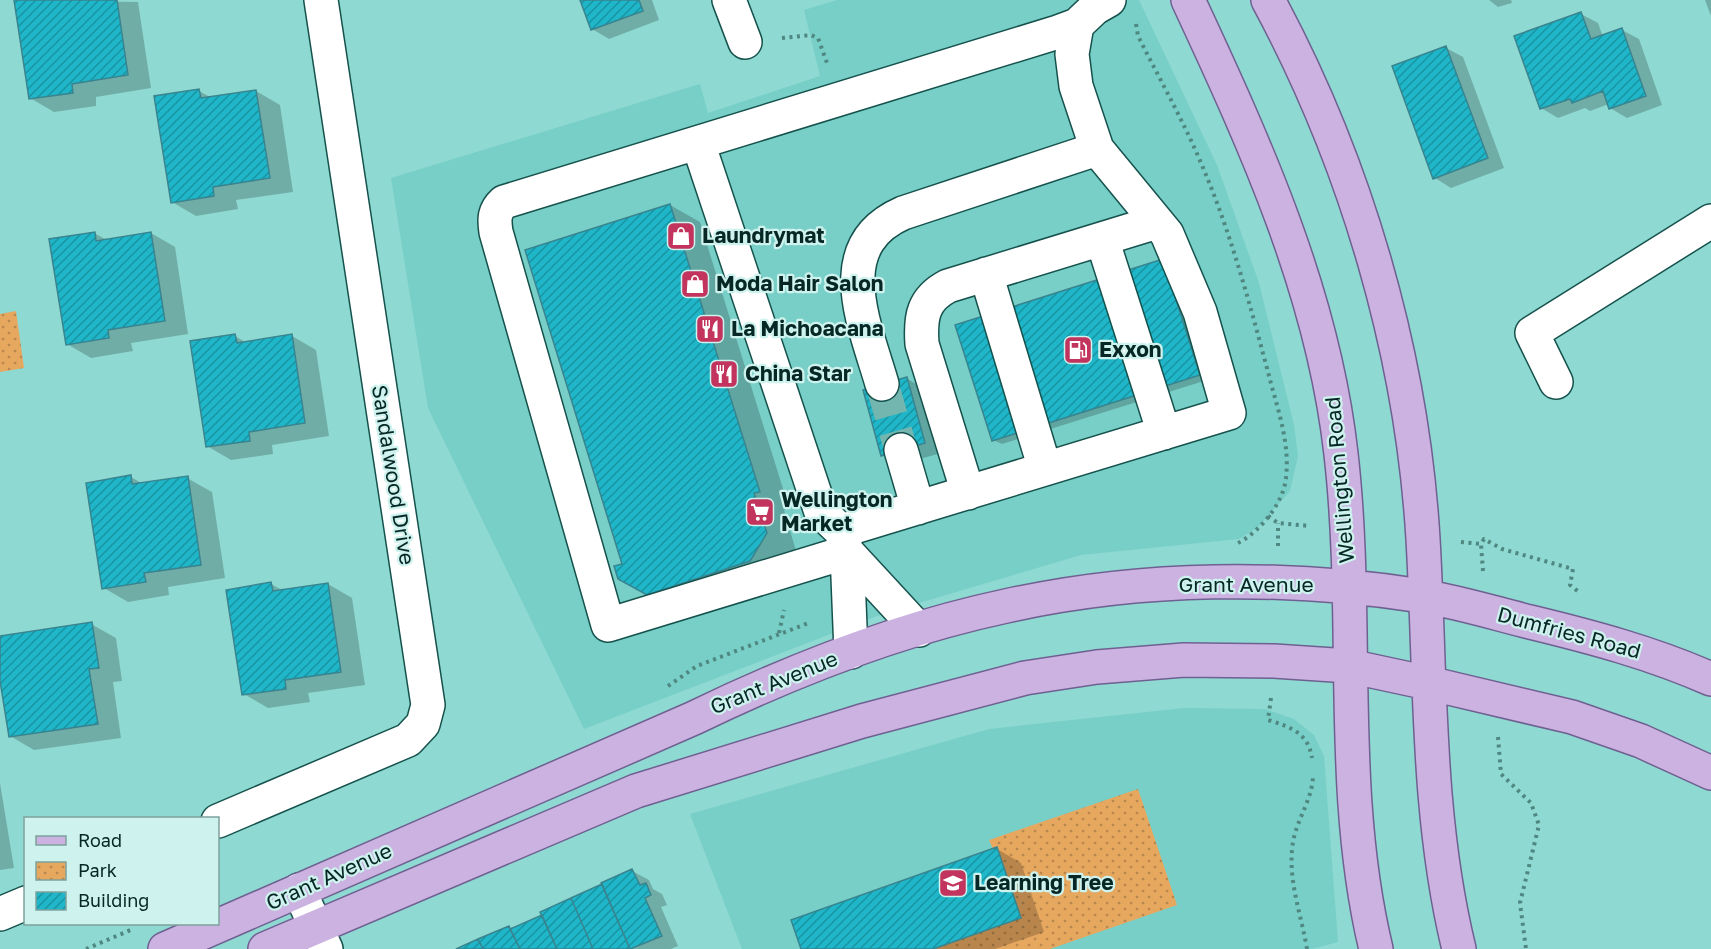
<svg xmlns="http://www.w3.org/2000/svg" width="1711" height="949" font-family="'Golos Text',sans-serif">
	<defs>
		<pattern id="park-dots" width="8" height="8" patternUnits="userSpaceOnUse" patternTransform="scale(1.5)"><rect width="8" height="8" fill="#e6a75f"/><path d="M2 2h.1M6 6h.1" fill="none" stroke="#b8884e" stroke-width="1.8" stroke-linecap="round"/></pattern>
		<pattern id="building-hatch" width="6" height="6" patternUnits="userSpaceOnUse" patternTransform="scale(1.5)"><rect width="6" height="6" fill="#1eb6c8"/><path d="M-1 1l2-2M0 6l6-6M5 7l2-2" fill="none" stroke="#1894a2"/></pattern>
	</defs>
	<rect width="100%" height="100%" fill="#8ed9d1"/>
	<!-- built -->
	<path fill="#78cfc7" d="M 837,0 L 1139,0 L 1217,165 L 1259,283 L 1294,425 L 1298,456 L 1290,491 L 1258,527 L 1239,539 L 1081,555 L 885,613 L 584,729 L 428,408 L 391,178 L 700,84 L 708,113 L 820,76 L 804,10 Z
		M 1184,708 L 1265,709 L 1294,719 L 1314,735 L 1324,756 L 1338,942 L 1312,949 L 742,949 L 690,814 L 989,729 Z"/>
	<!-- park -->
	<path fill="url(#park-dots)" d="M 16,311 L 24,368 L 0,372 L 0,314 Z
		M 1138,789 L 1177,905 L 1050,949 L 933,949 L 1021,918 L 997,848 L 993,849 L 989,840 Z"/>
	<!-- shadow -->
	<path fill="#0003" d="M 15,0 L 138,2 L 151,88 L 96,97 L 96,106 L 54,112 L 30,98 Z
		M 582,0 L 652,0 L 659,20 L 609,39 L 592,29 Z
		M 1489,0 L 1511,0 L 1512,3 L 1498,7 Z
		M 1705,0 L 1711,0 L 1711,16 Z
		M 1581,14 L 1598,23 L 1603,37 L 1622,30 L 1639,39 L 1662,105 L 1627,118 L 1610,108 L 1609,104 L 1590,111 L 1585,108 L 1558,118 L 1541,108 Z
		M 1446,48 L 1463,57 L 1504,168 L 1451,188 L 1435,178 Z
		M 199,91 L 212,98 L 256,91 L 280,105 L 293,192 L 236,200 L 238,209 L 196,216 L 172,202 Z
		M 670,205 L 700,222 L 789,508 L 784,510 L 796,551 L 678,611 L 619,578 L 624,565 Z
		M 94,233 L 107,240 L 151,233 L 175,247 L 188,334 L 131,343 L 133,351 L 91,358 L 67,344 Z
		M 1171,265 L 1207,380 L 1002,444 L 993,440 Z
		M 235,336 L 247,343 L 292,336 L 316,350 L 329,436 L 272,445 L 273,454 L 231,460 L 207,446 Z
		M 906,378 L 923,388 L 941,453 L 899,465 L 883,455 Z
		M 131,477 L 143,484 L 187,478 L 212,492 L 225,578 L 168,587 L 169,595 L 128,602 L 104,588 Z
		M 271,584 L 284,591 L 328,584 L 352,598 L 365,685 L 308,693 L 310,702 L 268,708 L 244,694 Z
		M 91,624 L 116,638 L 122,681 L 113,682 L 121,738 L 34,750 L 10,736 L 3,687 L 0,685 L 0,637 Z
		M 0,783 L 14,868 L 0,870 Z
		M 997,849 L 1021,863 L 1044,932 L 995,949 L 803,949 Z
		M 632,871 L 649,880 L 653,889 L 662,894 L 667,905 L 661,907 L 678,946 L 671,949 L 460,949 L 509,927 L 513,929 L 544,916 Z"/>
	<!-- building -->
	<path fill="url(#building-hatch)" stroke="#39848f" stroke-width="1.5" d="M 14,0 L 117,0 L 128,75 L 72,84 L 73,93 L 29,99 Z
		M 580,0 L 639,0 L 643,11 L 591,30 Z
		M 1581,12 L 1591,39 L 1622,28 L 1646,96 L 1609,109 L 1603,91 L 1572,103 L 1570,99 L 1540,109 L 1514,36 Z
		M 1446,46 L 1488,158 L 1433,179 L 1392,66 Z
		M 199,89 L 201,98 L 256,90 L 270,178 L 213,187 L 214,196 L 171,203 L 154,96 Z
		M 670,204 L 760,492 L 754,493 L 767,533 L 750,561 L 647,595 L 618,579 L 614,566 L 622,564 L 525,250 Z
		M 95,232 L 96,241 L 151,232 L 165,321 L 108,330 L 109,338 L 66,345 L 49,239 Z
		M 1163,259 L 1200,375 L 992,441 L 955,325 Z
		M 235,334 L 237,343 L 292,334 L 305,423 L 249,432 L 250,441 L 206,447 L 190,341 Z
		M 907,377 L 925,443 L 881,456 L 863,390 Z
		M 131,475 L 132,484 L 188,476 L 201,565 L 144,573 L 146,582 L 102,589 L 86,483 Z
		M 271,582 L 273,591 L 328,583 L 341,672 L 285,680 L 286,689 L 242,695 L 226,590 Z
		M 92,622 L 99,668 L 89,669 L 98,724 L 9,737 L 0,681 L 0,636 Z
		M 997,847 L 1021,918 L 933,949 L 801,949 L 791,920 Z
		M 632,869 L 640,885 L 646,883 L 651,895 L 645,898 L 662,936 L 630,949 L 601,883 Z
		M 602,884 L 630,949 L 593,949 L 571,898 Z
		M 571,898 L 593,949 L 557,949 L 540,912 Z
		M 542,915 L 557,949 L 520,949 L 510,929 Z
		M 509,926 L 520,949 L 483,949 L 478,939 Z
		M 478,939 L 483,949 L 456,949 Z"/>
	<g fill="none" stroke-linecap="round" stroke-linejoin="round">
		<!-- minor-tunnel -->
		<path stroke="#73b5af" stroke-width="33" stroke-dasharray="33 16" stroke-linecap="butt" d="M 882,384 L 901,450"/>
		<!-- minor casing -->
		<g stroke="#16524d" stroke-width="36">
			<path id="minor" d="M 729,0 L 745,42
				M 698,143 L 821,512 L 841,531
				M 1102,239 L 1164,433
				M 986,274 L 1045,469
				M 1556,382 L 1532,333 L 1711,221
				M 882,384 C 865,325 828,246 903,213 L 1097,149
				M 901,450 L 918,508
				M 968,493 L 922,344 C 920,317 923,299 948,286 L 1157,222
				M 847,552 L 608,625 L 496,232 C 494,219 494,211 504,202 L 1058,32 L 1077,25 L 1095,8 L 1109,0
				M 847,552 L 919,630
				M 851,652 L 847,552 L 841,531 L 1229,413 L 1200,312 L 1167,234 L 1097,149 L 1076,86 L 1072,54 L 1077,25
				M 218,821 L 408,740 L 423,724 L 428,705 L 321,0
				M 299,890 L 326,949
				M 0,914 L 26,903"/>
		</g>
		<!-- major casing -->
		<g stroke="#6f6092" stroke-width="36">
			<path id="major" d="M 1188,0 C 1256,146 1323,293 1341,454 C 1360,619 1337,787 1376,949
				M 1268,0 C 1356,163 1412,354 1423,539 C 1431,676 1426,814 1459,949
				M 165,949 L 694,718 C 793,670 898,629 1006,606 C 1141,576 1286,575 1422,596 C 1458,602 1494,613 1530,622 C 1592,637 1652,653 1711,679
				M 265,949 L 636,791 L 862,721 L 1025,678 L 1097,667 L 1184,660 L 1274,661 L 1349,666 L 1428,683 L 1572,717 L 1641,741 L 1711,773"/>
		</g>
		<!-- path -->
		<path stroke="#4f8781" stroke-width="4" stroke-dasharray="3 4.5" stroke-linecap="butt" d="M 1136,24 L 1138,36 C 1159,78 1183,120 1201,163 C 1230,230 1249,301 1268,372 C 1277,408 1292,446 1285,484 C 1280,507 1259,532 1238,543
			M 782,38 L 811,35 L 818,38 L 827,63
			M 1268,516 L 1278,523 L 1310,526
			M 1461,542 L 1481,544
			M 1278,546 L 1278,523
			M 1483,571 L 1481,544 L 1484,539 L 1502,549 L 1573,569 L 1570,585 L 1580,593
			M 779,633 L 784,610
			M 668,686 L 697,666 L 811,622
			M 1271,698 L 1268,720 C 1291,727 1308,733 1312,758
			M 1498,737 L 1501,774 L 1531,803 L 1539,825 L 1520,903 L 1526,949
			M 86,949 L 133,929
			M 1307,949 C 1301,913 1287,879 1293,842 C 1297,819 1313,798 1313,775"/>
		<!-- minor -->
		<use href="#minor" stroke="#fff" stroke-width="33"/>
		<!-- major -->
		<use href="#major" stroke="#cbb2e0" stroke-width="33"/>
	</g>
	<!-- icons -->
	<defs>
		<g id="shop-square" transform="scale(1.5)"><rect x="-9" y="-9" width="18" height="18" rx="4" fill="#c2345e" stroke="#cef2ed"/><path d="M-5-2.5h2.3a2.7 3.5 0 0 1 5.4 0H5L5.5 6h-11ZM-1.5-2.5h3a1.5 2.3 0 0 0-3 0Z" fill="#fff"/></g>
		<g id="restaurant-square" transform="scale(1.5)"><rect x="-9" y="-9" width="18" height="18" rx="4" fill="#c2345e" stroke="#cef2ed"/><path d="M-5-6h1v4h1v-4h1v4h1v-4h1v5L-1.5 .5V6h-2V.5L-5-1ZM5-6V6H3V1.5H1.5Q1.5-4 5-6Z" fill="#fff"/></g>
		<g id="fuel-square" transform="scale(1.5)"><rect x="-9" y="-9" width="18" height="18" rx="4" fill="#c2345e" stroke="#cef2ed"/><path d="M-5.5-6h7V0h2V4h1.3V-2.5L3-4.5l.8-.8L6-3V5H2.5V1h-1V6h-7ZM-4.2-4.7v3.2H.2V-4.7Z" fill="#fff"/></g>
		<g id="supermarket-square" transform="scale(1.5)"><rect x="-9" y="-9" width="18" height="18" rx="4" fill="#c2345e" stroke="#cef2ed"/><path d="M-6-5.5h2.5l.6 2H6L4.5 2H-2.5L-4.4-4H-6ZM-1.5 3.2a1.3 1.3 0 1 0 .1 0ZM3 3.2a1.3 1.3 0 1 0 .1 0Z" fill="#fff"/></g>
		<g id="school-square" transform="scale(1.5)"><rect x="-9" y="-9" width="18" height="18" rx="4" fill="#c2345e" stroke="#cef2ed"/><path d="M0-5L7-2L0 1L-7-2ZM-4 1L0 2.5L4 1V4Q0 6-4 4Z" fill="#fff"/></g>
	</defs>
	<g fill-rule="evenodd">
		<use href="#shop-square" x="681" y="236"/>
		<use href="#shop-square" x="695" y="284"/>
		<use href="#restaurant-square" x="710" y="329"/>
		<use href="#fuel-square" x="1078" y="350"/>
		<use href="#restaurant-square" x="724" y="374"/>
		<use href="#supermarket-square" x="760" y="512"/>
		<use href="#school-square" x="953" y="883"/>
	</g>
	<g text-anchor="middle" stroke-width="4.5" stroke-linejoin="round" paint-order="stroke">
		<!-- poi labels -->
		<g font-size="21" font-weight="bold" fill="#062725" stroke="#cef2ed" text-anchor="start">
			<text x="702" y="243">Laundrymat</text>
			<text x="716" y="291">Moda Hair Salon</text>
			<text x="731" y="336">La Michoacana</text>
			<text x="1099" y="357">Exxon</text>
			<text x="745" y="381">China Star</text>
			<text x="781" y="507">Wellington<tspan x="781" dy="24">Market</tspan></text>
			<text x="974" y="890">Learning Tree</text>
		</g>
		<!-- street labels -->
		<g font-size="21" fill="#062725" stroke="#cef2ed">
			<text transform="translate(393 475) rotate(81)" y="7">Sandalwood Drive</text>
			<text transform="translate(1340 480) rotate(-95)" y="7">Wellington Road</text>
			<text x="1246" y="592">Grant Avenue</text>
			<text transform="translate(1569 633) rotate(15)" y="7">Dumfries Road</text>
			<text transform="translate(774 683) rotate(-22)" y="7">Grant Avenue</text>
			<text transform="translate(329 877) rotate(-24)" y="7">Grant Avenue</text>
		</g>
	</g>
	<!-- legend -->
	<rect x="24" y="817" width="195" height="108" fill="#cef2ed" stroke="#7ea19d" stroke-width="1.5"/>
	<rect x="36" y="836" width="30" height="9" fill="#cbb2e0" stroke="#7ea19d" stroke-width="1.5"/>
	<text x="78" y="847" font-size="18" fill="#062725">Road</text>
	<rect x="36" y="862" width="30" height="18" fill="url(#park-dots)" stroke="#7ea19d" stroke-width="1.5"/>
	<text x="78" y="877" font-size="18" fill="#062725">Park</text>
	<rect x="36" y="892" width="30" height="18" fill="url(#building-hatch)" stroke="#7ea19d" stroke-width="1.5"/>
	<text x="78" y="907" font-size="18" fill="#062725">Building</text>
</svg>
